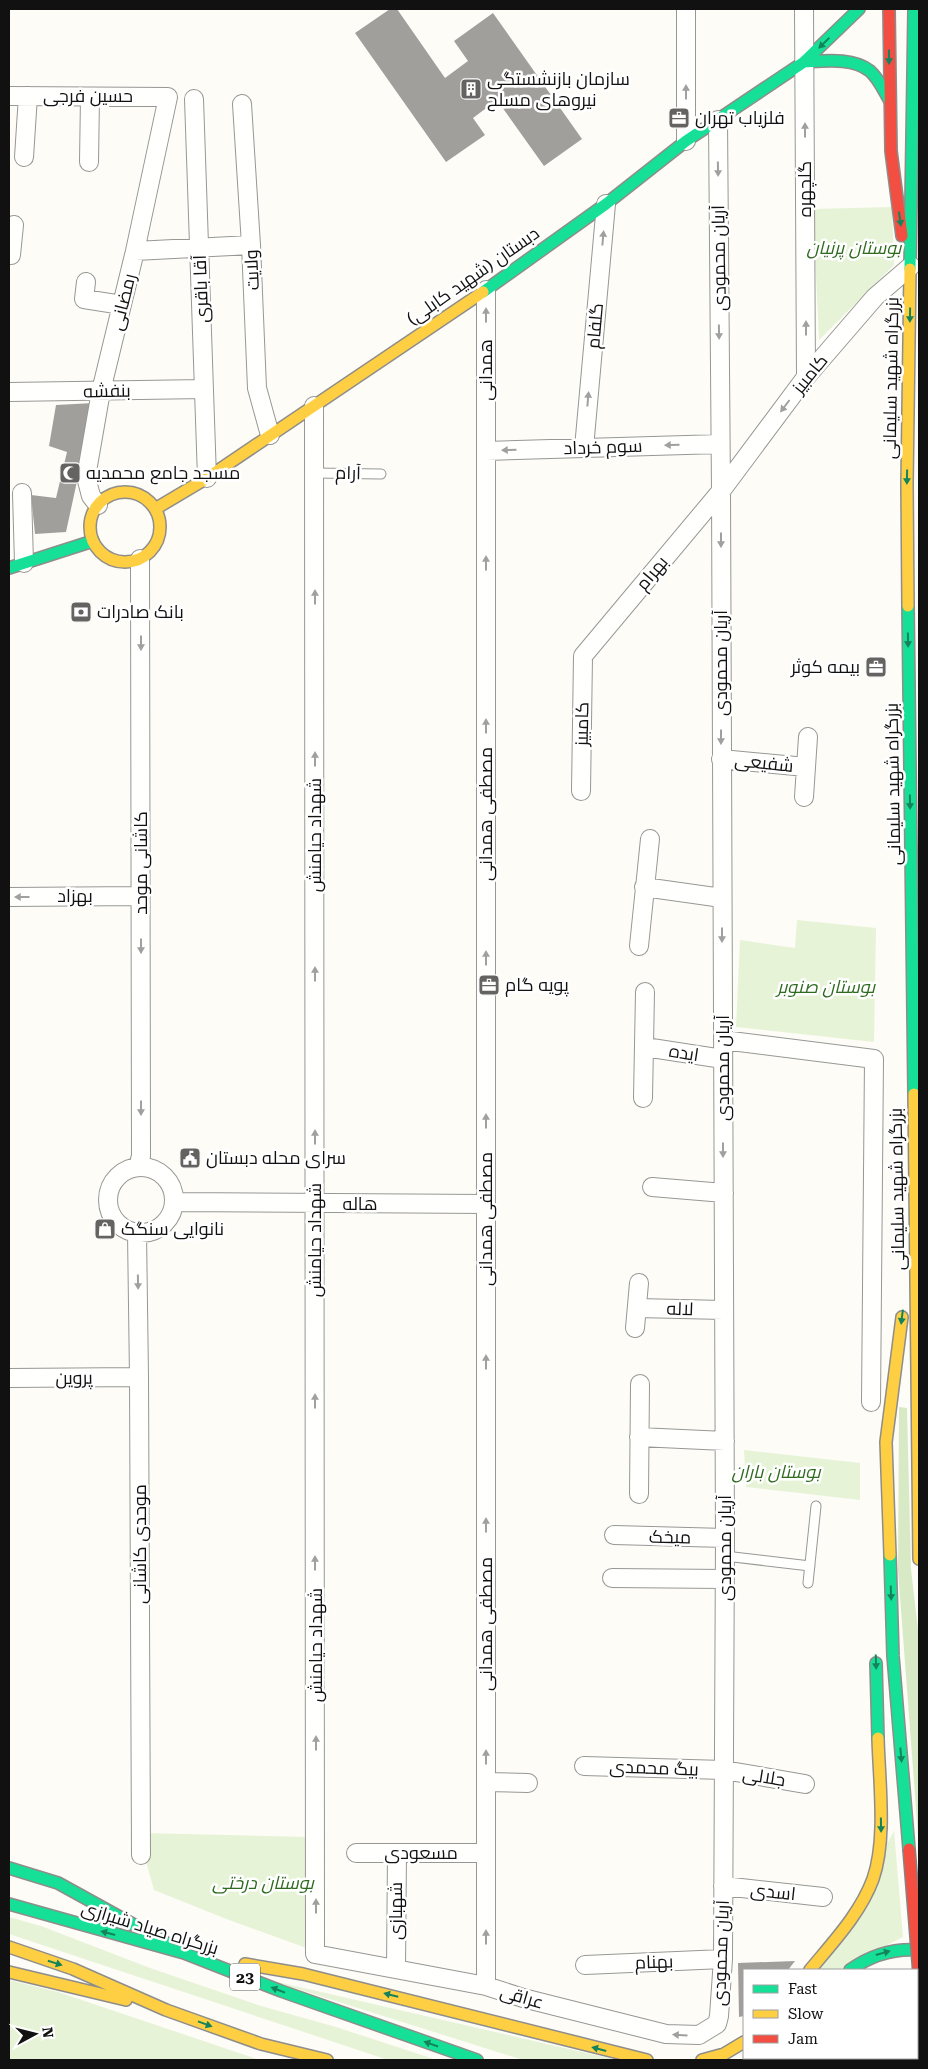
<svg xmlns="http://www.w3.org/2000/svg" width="928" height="2069" font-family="'Roboto Serif',Cairo,serif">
	<rect width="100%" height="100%" fill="#fdfcf7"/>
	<!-- green -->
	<path fill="#e7f3d7" d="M 892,207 L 894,265 L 819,340 L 813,209 Z
		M 797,920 L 876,928 L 874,1042 L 736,1027 L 740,940 L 795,948 Z
		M 744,1450 L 860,1463 L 860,1500 L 746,1487 Z
		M 894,1831 L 903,1937 L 838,1970 L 819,1970 Z
		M 145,1833 L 311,1837 L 312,1950 L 229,1920 L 154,1890 L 145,1858 Z
		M 9,1917 L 41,1926 L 150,1968 L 261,2006 L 336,2027 L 437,2060 L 388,2060 L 9,1934 Z
		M 9,1980 L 58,1992 L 260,2060 L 9,2060 Z
		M 269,1980 L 617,2060 L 523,2060 Z
		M 811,2058 L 912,2058 L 912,2060 L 811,2060 Z"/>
	<!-- forest -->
	<path fill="#d8eac5" d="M 899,1407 L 907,1408 L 911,1569 L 919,1638 L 919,1848 L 898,1570 Z"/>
	<!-- building -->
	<path fill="#a19f9c" d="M 390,9 L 397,9 L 445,78 L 468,61 L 454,41 L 493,13 L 582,139 L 544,166 L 497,100 L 473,118 L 485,135 L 446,162 L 355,33 Z
		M 94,403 L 66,532 L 35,534 L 31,495 L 56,498 L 67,452 L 49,446 L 56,405 Z
		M 795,1961 L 788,1970 L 744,1970 L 744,2016 L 739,2017 L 738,1963 Z"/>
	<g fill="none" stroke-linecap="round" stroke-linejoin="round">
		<!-- lane casing -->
		<g stroke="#979795" stroke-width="11">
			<path id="lane" d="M 315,473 L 381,474
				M 725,1556 L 810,1566
				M 808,1583 L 816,1506"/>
		</g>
		<!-- street casing -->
		<g stroke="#979795" stroke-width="20">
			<path id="street" d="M 686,9 L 686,141
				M 804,9 L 806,377
				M 9,96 L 168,97 L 135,251 L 101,391 L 86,477 L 91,496 L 98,505
				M 194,99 L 207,478
				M 242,104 L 251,245 L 257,388 L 270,435
				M 24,157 L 28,96
				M 89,162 L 90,97
				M 135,251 L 251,245
				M 9,255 L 11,255 L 14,225
				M 86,282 L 84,299 L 122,305
				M 486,290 L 486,1986
				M 9,392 L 204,389
				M 314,406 L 315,1954 L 486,1986 L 523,1998 L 666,2034 L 699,2035 L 717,2024 L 719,2016 L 723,1959 L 725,1538 L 721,491 L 718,120
				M 584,448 L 606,204
				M 486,451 L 720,444
				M 22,493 L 24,563
				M 721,759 L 806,767
				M 581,791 L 583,656 L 721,491 L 806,377 L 875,297 L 911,266
				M 804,797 L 808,737
				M 644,887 L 722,898
				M 9,897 L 141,896
				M 639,946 L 650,839
				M 723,1040 L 874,1059 L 871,1402
				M 645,1047 L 723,1059
				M 643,1098 L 645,992
				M 138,1167 L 141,1156 L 140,559
				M108 1200a33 33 0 1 1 66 0a33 33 0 1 1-66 0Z
				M 652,1187 L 724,1193
				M 174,1202 L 486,1204
				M 137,1233 L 139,1377 L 141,1855
				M 637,1308 L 724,1310
				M 635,1328 L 639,1283
				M 9,1378 L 139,1377
				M 639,1437 L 725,1441
				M 639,1494 L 640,1384
				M 614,1535 L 725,1538
				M 612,1578 L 725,1579
				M 584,1766 L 724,1770 L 805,1784
				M 486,1782 L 528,1783
				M 356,1853 L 485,1853
				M 723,1886 L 823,1897
				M 585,1965 L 723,1959
				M 396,1969 L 397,1853"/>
		</g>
		<!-- fast casing -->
		<g stroke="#8e8d8b" stroke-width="14">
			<path id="fast" d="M 859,9 L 804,62 C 824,61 853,57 870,71 C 879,79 884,91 890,101
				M 910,269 L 914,9
				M 483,292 L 606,204 L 686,141 L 804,62
				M 9,568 L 93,541
				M 908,606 L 914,1094
				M 890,1555 L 893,1656 L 909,1849
				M 876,1663 L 878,1738
				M 9,1868 L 58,1883 L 165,1942
				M 9,1904 L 184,1953 L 281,1991 L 477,2060
				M 850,1970 C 871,1955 893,1948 919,1950"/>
		</g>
		<!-- slow casing -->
		<g stroke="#8e8d8b" stroke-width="14">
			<path id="slow" d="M90 527a35 35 0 1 1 70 0a35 35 0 1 1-70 0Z
				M 155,509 L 207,478 L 483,292
				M 908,606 L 907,484 L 910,269
				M 914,1094 L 919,1559
				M 890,1555 L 886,1442 L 902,1317
				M 9,1947 L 73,1969 L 166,2010 L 261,2044 L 327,2060
				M 245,1964 L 303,1974 L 647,2060
				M 810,1970 C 833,1942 860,1914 873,1879 C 887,1839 879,1780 878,1738
				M 9,1972 L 126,2000
				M 702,2060 L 724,2054 L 744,2042"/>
		</g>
		<!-- jam casing -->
		<g stroke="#8e8d8b" stroke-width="14">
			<path id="jam" d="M 889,9 L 891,151 L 902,236
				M 806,2058 L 806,2060"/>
		</g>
		<!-- lane -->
		<use href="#lane" stroke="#fffffe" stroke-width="9"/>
		<!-- street -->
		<use href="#street" stroke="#fffffe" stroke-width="18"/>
		<!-- fast -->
		<use href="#fast" stroke="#16e098" stroke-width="11"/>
		<!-- slow -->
		<use href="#slow" stroke="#ffcf43" stroke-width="11"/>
		<!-- jam -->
		<use href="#jam" stroke="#f24e42" stroke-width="11"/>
		<!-- jam-bridge casing -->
		<g stroke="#858482" stroke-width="14" stroke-linecap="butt">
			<path id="jam-bridge" d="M 909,1849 L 919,1974"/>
		</g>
		<!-- jam-bridge -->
		<use href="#jam-bridge" stroke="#f24e42" stroke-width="11"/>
	</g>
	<!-- one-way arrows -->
	<defs><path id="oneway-solid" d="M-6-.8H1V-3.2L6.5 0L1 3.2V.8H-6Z" transform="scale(1.25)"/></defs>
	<g fill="#14835b">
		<use href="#oneway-solid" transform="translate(824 43) rotate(136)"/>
		<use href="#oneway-solid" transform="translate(889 57) rotate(90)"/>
		<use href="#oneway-solid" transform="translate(900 219) rotate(82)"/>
		<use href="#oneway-solid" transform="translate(910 315) rotate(91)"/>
		<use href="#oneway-solid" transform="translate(907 477) rotate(91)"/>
		<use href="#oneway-solid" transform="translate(908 640) rotate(89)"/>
		<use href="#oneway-solid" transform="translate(910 802) rotate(89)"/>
		<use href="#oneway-solid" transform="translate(902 1317) rotate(97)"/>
		<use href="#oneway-solid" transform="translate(891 1593) rotate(88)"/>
		<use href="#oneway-solid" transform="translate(876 1662) rotate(88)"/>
		<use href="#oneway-solid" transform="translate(901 1755) rotate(85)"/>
		<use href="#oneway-solid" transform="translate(881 1825) rotate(89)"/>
		<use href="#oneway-solid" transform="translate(108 1933) rotate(-165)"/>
		<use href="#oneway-solid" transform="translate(883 1953) rotate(-16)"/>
		<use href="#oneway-solid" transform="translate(55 1963) rotate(18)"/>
		<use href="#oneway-solid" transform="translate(278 1990) rotate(-159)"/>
		<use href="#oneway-solid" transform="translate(391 1995) rotate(-166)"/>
		<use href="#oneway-solid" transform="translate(205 2024) rotate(20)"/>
		<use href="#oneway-solid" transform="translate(431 2044) rotate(-161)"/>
		<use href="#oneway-solid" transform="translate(599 2049) rotate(-165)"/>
	</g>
	<g fill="#a0a09f">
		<use href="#oneway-solid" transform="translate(686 92) rotate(-90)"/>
		<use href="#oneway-solid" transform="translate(805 130) rotate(-90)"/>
		<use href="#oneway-solid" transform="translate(718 169) rotate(89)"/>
		<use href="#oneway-solid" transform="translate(603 238) rotate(-85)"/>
		<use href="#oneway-solid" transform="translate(486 315) rotate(-90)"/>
		<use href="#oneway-solid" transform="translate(806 328) rotate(-90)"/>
		<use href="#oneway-solid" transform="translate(719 332) rotate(89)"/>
		<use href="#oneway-solid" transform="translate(588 399) rotate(-85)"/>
		<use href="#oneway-solid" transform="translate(785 406) rotate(127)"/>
		<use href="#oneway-solid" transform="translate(672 445) rotate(178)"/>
		<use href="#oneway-solid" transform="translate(509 450) rotate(178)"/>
		<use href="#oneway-solid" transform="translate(721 540) rotate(90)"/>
		<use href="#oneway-solid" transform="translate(486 563) rotate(-90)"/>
		<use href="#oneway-solid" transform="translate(315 597) rotate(-90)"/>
		<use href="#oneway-solid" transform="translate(141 643) rotate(90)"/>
		<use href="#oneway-solid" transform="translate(486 726) rotate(-90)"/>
		<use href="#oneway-solid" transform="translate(721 737) rotate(90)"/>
		<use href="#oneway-solid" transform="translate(315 759) rotate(-90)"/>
		<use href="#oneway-solid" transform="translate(22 897) rotate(180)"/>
		<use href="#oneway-solid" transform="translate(722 935) rotate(90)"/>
		<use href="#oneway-solid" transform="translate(141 946) rotate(90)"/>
		<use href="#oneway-solid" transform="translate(486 958) rotate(-90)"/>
		<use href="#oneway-solid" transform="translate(315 974) rotate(-90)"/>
		<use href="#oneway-solid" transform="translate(141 1108) rotate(90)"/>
		<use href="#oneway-solid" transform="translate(486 1121) rotate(-90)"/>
		<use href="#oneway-solid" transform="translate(315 1137) rotate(-90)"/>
		<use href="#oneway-solid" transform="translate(723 1150) rotate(90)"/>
		<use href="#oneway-solid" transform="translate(138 1282) rotate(89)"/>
		<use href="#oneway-solid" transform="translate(486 1362) rotate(-90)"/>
		<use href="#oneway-solid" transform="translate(315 1401) rotate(-90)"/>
		<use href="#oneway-solid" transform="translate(486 1525) rotate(-90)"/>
		<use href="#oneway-solid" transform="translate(315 1563) rotate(-90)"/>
		<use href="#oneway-solid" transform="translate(316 1743) rotate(-90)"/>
		<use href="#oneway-solid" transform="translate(486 1757) rotate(-90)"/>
		<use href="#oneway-solid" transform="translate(316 1906) rotate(-90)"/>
		<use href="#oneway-solid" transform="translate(486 1937) rotate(-90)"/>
		<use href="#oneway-solid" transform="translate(680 2035) rotate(-177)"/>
	</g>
	<!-- icons -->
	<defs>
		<g id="building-square" transform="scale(1.125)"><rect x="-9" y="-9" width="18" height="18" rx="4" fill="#646362" stroke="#fff"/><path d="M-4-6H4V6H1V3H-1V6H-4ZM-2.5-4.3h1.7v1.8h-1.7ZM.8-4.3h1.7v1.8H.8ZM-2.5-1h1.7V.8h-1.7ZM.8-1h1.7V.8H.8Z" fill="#fff"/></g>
		<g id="office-square" transform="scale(1.125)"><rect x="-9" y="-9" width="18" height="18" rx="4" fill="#646362" stroke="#fff"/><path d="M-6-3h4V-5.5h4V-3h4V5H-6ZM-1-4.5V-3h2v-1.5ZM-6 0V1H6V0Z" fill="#fff"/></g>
		<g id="mosque-square" transform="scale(1.125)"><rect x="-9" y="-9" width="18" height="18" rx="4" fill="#646362" stroke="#fff"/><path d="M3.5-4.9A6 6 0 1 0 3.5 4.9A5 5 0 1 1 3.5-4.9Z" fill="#fff"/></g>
		<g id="bank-square" transform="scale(1.125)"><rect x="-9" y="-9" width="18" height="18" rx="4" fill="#646362" stroke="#fff"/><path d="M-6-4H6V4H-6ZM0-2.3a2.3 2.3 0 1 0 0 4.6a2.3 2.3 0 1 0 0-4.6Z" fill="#fff"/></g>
		<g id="civic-square" transform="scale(1.125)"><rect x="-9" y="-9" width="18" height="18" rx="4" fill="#646362" stroke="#fff"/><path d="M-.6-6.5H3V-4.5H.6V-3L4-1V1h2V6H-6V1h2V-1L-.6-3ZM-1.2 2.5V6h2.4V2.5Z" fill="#fff"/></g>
		<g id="shop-square" transform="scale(1.125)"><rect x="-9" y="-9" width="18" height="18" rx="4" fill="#646362" stroke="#fff"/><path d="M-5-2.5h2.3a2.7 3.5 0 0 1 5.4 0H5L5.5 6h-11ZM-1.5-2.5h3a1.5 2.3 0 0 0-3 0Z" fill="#fff"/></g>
	</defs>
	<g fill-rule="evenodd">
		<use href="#building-square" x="471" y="89"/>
		<use href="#office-square" x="679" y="118"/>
		<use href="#mosque-square" x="70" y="473"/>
		<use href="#bank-square" x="81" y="612"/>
		<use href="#office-square" x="876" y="667"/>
		<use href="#office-square" x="489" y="985"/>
		<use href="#civic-square" x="190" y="1158"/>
		<use href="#shop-square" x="105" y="1229"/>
	</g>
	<g text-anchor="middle" stroke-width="5" stroke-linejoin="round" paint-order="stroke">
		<!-- shield labels -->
		<rect fill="#fff" stroke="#585858" stroke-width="1" x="230" y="1963.5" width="30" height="27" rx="4"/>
		<g font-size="16" font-weight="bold" fill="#111">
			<text x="245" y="1983">23</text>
		</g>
		<!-- poi labels -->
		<g font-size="18" fill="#111" stroke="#fff" text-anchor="start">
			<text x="487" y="85">سازمان بازنشستگی<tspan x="487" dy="21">نیروهای مسلح</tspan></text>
			<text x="695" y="124">فلزیاب تهران</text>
			<text x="86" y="479">مسجد جامع محمدیه</text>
			<text x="97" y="618">بانک صادرات</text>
			<text x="860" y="673" text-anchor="end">بیمه کوثر</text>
			<text x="505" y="991">پویه گام</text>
			<text x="206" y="1164">سرای محله دبستان</text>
			<text x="121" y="1235">نانوایی سنگک</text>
		</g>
		<!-- street labels -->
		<g font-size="18" fill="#111" stroke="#fff">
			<text x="88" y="102">حسین فرجی</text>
			<text transform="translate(805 189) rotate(-90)" y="6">گلچهره</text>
			<text transform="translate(719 258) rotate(-91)" y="6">آریان محمودی</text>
			<text transform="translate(252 270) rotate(-93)" y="6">ولایت</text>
			<text transform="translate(473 276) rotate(-35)" y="6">دبستان (شهید کابلی)</text>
			<text transform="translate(201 289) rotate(-92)" y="6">آقا باقری</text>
			<text transform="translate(123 302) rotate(-76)" y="6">رمضانی</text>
			<text transform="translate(595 326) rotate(-85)" y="6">گلفام</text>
			<text transform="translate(486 370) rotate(-90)" y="6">همدانی</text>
			<text transform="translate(810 374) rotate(-51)" y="6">کامبیز</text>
			<text transform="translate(891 378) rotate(-89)" y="6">بزرگراه شهید سلیمانی</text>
			<text transform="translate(107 391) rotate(-1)" y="6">بنفشه</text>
			<text transform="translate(603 447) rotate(-2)" y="6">سوم خرداد</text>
			<text transform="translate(348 473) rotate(1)" y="6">آرام</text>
			<text transform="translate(652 573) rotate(-50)" y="6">بهرام</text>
			<text transform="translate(721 663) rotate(-90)" y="6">آریان محمودی</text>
			<text transform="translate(582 724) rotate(-89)" y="6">کامبیز</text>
			<text transform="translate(764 763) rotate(6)" y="6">شفیعی</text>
			<text transform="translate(893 784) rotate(-91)" y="6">بزرگراه شهید سلیمانی</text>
			<text transform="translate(486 814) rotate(-90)" y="6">مصطفی همدانی</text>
			<text transform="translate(315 835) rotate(-90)" y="6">شهداد حیامنش</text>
			<text transform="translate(141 863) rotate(-90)" y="6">کاشانی موحد</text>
			<text x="75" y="902">بهزاد</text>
			<text transform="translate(684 1053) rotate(9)" y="6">ایده</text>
			<text transform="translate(723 1068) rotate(-90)" y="6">آریان محمودی</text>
			<text transform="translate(897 1189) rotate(-91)" y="6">بزرگراه شهید سلیمانی</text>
			<text x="360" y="1210">هاله</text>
			<text transform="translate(486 1219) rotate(-90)" y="6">مصطفی همدانی</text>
			<text transform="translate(315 1240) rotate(-90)" y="6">شهداد حیامنش</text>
			<text transform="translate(680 1309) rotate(2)" y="6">لاله</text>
			<text transform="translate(74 1378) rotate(-1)" y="6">پروین</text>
			<text transform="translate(670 1537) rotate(1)" y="6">میخک</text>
			<text transform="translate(140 1544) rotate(-90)" y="6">موحدی کاشانی</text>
			<text transform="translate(725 1548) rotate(-90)" y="6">آریان محمودی</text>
			<text transform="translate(486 1624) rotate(-90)" y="6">مصطفی همدانی</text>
			<text transform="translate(316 1645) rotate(-90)" y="6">شهداد حیامنش</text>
			<text transform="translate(654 1768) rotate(2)" y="6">بیگ محمدی</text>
			<text transform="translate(764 1777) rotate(9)" y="6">جلالی</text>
			<text x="421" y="1859">مسعودی</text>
			<text transform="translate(773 1892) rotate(6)" y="6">اسدی</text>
			<text transform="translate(396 1911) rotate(-90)" y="6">شهبازی</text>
			<text transform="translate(150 1928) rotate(17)" y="6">بزرگراه صیاد شیرازی</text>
			<text transform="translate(721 1953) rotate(-88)" y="6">آریان محمودی</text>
			<text transform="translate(654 1962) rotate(-2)" y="6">بهنام</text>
			<text transform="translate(522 1997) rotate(16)" y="6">عراقی</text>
		</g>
		<!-- park labels -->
		<g font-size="18" font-style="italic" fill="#2f6b1f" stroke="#fff">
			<text x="854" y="254">بوستان پرنیان</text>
			<text x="826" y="993">بوستان صنوبر</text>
			<text x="776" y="1478">بوستان باران</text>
			<text x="263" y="1889">بوستان درختی</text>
		</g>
	</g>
	<!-- border -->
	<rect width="928" height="2069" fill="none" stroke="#111111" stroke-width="20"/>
	<!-- legend -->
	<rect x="743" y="1969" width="175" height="90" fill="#ffffff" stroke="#a0a0a0"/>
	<rect x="753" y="1985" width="25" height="8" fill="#16e098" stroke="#a0a0a0"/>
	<text x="788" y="1994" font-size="15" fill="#111111">Fast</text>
	<rect x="753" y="2010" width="25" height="8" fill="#ffcf43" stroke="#a0a0a0"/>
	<text x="788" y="2019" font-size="15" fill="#111111">Slow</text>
	<rect x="753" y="2035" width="25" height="8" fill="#f24e42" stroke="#a0a0a0"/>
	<text x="788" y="2044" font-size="15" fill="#111111">Jam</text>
	<!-- north arrow -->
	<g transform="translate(35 2034) rotate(83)" stroke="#ffffff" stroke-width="4" paint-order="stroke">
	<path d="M0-4L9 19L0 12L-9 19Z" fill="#111111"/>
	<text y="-8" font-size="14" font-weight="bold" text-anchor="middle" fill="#111111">N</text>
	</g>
</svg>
